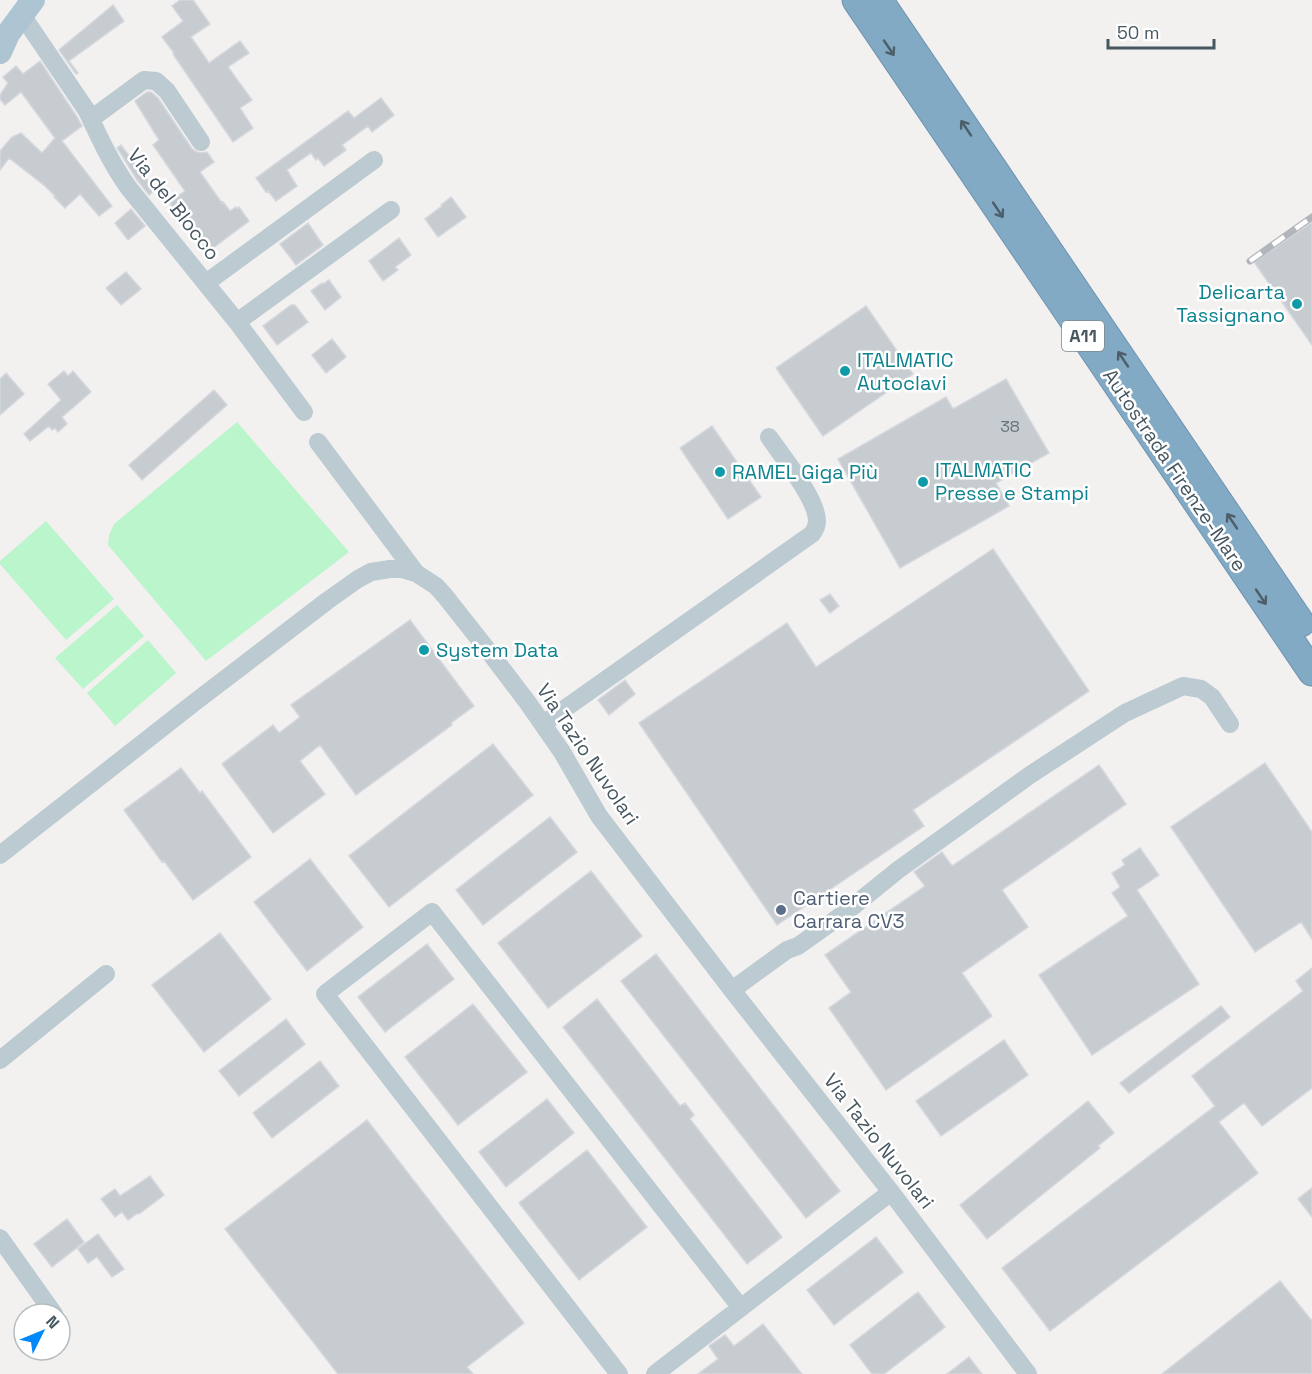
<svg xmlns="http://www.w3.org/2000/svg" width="1312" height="1374" font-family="'Space Grotesk',sans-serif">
	<rect width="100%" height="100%" fill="#f3f0f0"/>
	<!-- green -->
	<path fill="#baf5cb" d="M 237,422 L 349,552 L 206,661 L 108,545 L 109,535 L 114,524 Z
		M 46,521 L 114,599 L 66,640 L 0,564 L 0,561 Z
		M 117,605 L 144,636 L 83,689 L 55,658 Z
		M 148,640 L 176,673 L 115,726 L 87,693 Z"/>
	<!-- building -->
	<path fill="#c7ccd0" stroke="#d4d7dd" stroke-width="1.5" d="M 180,0 L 193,0 L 210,24 L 191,37 L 209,63 L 240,41 L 249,53 L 228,67 L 252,100 L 240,108 L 253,128 L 233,142 L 173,54 L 174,53 L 162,37 L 183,21 L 172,6 Z
		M 113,5 L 124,21 L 69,61 L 78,73 L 76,74 L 59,50 Z
		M 40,61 L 77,117 L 82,126 L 62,141 L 112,206 L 99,216 L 80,194 L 65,208 L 54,197 L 55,196 L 45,186 L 9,158 L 0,170 L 0,151 L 12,137 L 21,133 L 42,153 L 55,138 L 21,92 L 5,105 L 0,99 L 0,95 L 8,83 L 3,77 L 16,66 L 23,74 Z
		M 147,92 L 151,92 L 158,98 L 192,149 L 197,152 L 201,153 L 207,152 L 214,162 L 200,172 L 222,203 L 223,202 L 230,211 L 236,207 L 237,209 L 239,207 L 249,221 L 209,251 L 198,237 L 200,235 L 189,218 L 182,222 L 169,202 L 185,191 L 153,145 L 159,140 L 135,101 Z
		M 381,98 L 394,115 L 372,132 L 368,126 L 342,145 L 346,150 L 324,166 L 318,158 L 316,160 L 311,153 L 298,162 L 287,170 L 297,186 L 276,201 L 268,191 L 266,192 L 256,178 L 348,111 L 354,118 Z
		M 121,145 L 155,190 L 149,195 L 137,180 L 121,154 L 117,148 Z
		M 451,197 L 466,217 L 438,237 L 425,219 L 442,206 L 441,205 Z
		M 131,209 L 145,226 L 128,240 L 115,223 Z
		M 1312,222 L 1312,345 L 1254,262 Z
		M 308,223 L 323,245 L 296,265 L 280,244 Z
		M 399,238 L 411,255 L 395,267 L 398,270 L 383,281 L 369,261 Z
		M 126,272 L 141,289 L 121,305 L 106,288 Z
		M 329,280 L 341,297 L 325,310 L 311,291 L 322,283 L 323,284 Z
		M 291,305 L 295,305 L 308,322 L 277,345 L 263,326 Z
		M 866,306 L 913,374 L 823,436 L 776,368 Z
		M 332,339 L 346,357 L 326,373 L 312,355 Z
		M 64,371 L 68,376 L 73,371 L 91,392 L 62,417 L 67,424 L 58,432 L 55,428 L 52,430 L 49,426 L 30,441 L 24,434 L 61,400 L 48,384 Z
		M 6,373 L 24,394 L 0,415 L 0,379 Z
		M 1006,379 L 1049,453 L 996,483 L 1009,506 L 900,568 L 838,459 L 946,397 L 953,409 Z
		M 214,390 L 227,405 L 142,480 L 129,465 Z
		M 712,426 L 761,497 L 728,519 L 680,448 Z
		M 993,549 L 1089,691 L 913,810 L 924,826 L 777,925 L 639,723 L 787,623 L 816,667 Z
		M 830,594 L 839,606 L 830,613 L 820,600 Z
		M 410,620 L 474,706 L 451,723 L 452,725 L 356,795 L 320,745 L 300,761 L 325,794 L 273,833 L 222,764 L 273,725 L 279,733 L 300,717 L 291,705 Z
		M 625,680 L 635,694 L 609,715 L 598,700 Z
		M 493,744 L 533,795 L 389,907 L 349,856 Z
		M 1265,763 L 1312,832 L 1312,939 L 1301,922 L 1255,952 L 1171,827 Z
		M 1099,765 L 1126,804 L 1002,890 L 1028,927 L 962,973 L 992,1016 L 886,1090 L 829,1008 L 851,992 L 825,955 L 925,886 L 914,872 L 942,852 L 952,866 Z
		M 181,768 L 200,793 L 202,791 L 251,857 L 193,900 L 164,861 L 162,862 L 124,810 Z
		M 550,817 L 577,852 L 483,925 L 456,890 Z
		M 1140,848 L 1159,875 L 1137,890 L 1199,984 L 1092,1055 L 1039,975 L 1128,916 L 1112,893 L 1120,887 L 1112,873 L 1125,865 L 1122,860 Z
		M 310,859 L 363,927 L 307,971 L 254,902 Z
		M 591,871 L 642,936 L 548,1008 L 498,943 Z
		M 220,933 L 271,999 L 204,1052 L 152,985 Z
		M 427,944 L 454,979 L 385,1032 L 358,997 Z
		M 656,954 L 840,1191 L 806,1218 L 621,981 Z
		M 1312,968 L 1312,1088 L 1262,1126 L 1244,1103 L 1219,1122 L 1258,1173 L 1050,1331 L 1002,1268 L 1215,1106 L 1192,1076 L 1303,991 L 1296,981 Z
		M 597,999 L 680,1106 L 685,1103 L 694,1115 L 690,1119 L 782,1237 L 747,1264 L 563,1027 Z
		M 473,1004 L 527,1072 L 458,1125 L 405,1057 Z
		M 1221,1006 L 1230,1017 L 1129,1093 L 1120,1083 Z
		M 286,1019 L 305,1044 L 239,1096 L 219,1071 Z
		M 1004,1040 L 1028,1075 L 941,1136 L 916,1101 Z
		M 320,1061 L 339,1086 L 272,1138 L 253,1113 Z
		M 547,1099 L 574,1133 L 506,1187 L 479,1152 Z
		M 1088,1101 L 1114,1133 L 1098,1146 L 1100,1148 L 987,1239 L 960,1205 Z
		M 367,1120 L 524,1323 L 467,1367 L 473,1374 L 338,1374 L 225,1229 Z
		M 587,1150 L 647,1227 L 579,1280 L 519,1203 Z
		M 150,1176 L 164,1195 L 139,1214 L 138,1213 L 128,1220 L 122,1212 L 115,1217 L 101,1199 L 115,1189 L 120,1196 Z
		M 1312,1188 L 1312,1217 L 1298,1199 Z
		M 67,1219 L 84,1242 L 52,1267 L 34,1244 Z
		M 98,1234 L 124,1269 L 112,1277 L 97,1257 L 88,1263 L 78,1249 Z
		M 876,1237 L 903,1272 L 834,1325 L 807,1290 Z
		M 1280,1281 L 1312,1321 L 1312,1374 L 1162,1374 Z
		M 918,1292 L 945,1327 L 884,1374 L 872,1374 L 850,1345 Z
		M 763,1324 L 802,1374 L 698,1374 L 718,1359 L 709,1346 L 725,1335 L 734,1346 Z
		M 969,1357 L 982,1374 L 947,1374 Z"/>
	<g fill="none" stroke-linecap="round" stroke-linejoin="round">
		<!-- highway casing -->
		<g stroke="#6e94b1" stroke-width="29">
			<path id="highway" d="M 856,0 L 1312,672
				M 879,0 L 1301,623"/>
		</g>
		<!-- minor -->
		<path stroke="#bccad1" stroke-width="18" d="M 22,15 L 87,111 C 99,137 111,163 128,187 L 237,322 L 304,412
			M 91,119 L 144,80 L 156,81 L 167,91 L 201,142
			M 206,283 L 374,160
			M 237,322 L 391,210
			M 318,442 L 416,573
			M 543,724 L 812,534 C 815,530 817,526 817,521 C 817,499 782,456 769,437
			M 0,855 L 195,702 L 327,601 L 358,579 L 371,572 L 390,569 L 402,569 L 416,573 L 436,586 L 445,596 L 490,653 L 528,703 L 562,752 L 599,816 L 732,990 L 891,1192 L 1028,1374
			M 732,990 L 787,950 L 798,946 L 846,912 L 898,870 L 1030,775 L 1125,713 L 1183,686 L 1201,689 L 1212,697 L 1230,724
			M 0,1060 L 106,974
			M 0,1238 L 54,1314
			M 619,1374 L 325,994 L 432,912 L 741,1308
			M 655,1374 L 891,1192"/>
		<!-- major -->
		<path stroke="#adc4d2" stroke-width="24" d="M 0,52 L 8,34 L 33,0"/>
		<!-- highway -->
		<use href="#highway" stroke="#83aac5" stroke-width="27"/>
		<!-- rail casing -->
		<g stroke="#b2b6bc" stroke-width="7">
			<path id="rail" d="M 1250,261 L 1312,217"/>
		</g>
		<!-- rail -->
		<use href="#rail" stroke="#fff" stroke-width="4.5" stroke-dasharray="14" stroke-linecap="butt"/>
	</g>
	<!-- one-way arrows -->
	<defs><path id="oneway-shaft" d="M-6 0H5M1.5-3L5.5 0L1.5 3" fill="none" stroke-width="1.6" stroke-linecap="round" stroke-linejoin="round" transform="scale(1.5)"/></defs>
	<g stroke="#4c5f6a">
		<use href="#oneway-shaft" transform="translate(889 48) rotate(56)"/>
		<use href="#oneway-shaft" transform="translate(966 128) rotate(-124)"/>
		<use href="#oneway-shaft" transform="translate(998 210) rotate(56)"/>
		<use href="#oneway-shaft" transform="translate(1123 359) rotate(-124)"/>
		<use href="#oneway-shaft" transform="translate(1232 521) rotate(-124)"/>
		<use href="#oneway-shaft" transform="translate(1261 597) rotate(56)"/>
	</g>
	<!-- markers -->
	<g fill="#0f9aa8" stroke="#fff" stroke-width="2">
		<circle cx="1297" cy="304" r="6"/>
		<circle cx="845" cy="371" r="6"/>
		<circle cx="720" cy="472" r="6"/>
		<circle cx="923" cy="482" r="6"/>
		<circle cx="424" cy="650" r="6"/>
	</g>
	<circle fill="#5c6f8a" stroke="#fff" stroke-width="2" cx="781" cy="910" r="6"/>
	<g text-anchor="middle" stroke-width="5" stroke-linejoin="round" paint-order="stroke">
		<!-- number labels -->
		<g font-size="16" fill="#66747c">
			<text x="1010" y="432">38</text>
		</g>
		<!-- shield labels -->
		<rect fill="#fff" stroke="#7e8990" stroke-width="1.5" x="1062" y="321" width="42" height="30" rx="4.5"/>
		<g font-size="18" font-weight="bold" fill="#465760">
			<text x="1083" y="342">A11</text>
		</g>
		<!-- street labels -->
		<g font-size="20" fill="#465760" stroke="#fff">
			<text transform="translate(174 204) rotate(52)" y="7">Via del Blocco</text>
			<text transform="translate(1175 470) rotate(56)" y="7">Autostrada Firenze-Mare</text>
			<text transform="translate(588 754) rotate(56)" y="7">Via Tazio Nuvolari</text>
			<text transform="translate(879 1141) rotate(52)" y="7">Via Tazio Nuvolari</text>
		</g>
		<!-- culture labels -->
		<g font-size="20" fill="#0d838f" stroke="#fff" text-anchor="start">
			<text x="1285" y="299" text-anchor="end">Delicarta<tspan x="1285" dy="23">Tassignano</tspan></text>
			<text x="857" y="367">ITALMATIC<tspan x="857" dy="23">Autoclavi</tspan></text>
			<text x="935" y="477">ITALMATIC<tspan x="935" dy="23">Presse e Stampi</tspan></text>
			<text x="732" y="479">RAMEL Giga Più</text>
			<text x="436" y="657">System Data</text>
		</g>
		<!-- service labels -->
		<g font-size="20" fill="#4e5e75" stroke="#fff" text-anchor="start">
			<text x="793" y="905">Cartiere<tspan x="793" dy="23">Carrara CV3</tspan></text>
		</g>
	</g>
	<!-- north arrow -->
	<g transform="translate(42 1332) rotate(47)"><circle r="28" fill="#ffffff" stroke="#b5bcbf" stroke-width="1.5"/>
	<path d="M0-4.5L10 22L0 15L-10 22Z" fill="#0388fa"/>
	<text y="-9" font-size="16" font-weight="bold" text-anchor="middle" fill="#465760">N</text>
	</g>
	<!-- scale -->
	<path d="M1108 39v9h106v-9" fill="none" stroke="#465760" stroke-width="3"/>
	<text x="1117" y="39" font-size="18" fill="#465760" stroke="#ffffff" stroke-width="4.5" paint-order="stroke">50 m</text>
</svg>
